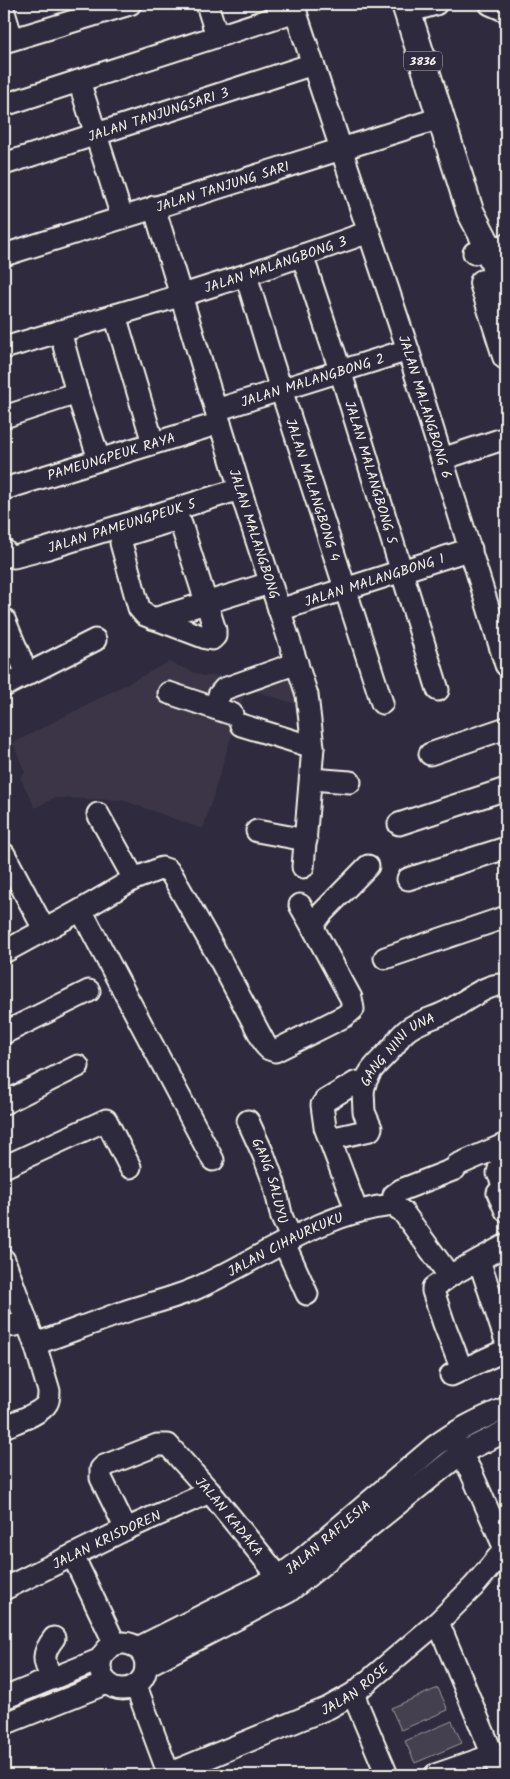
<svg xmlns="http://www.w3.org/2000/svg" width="510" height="1779" font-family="Kalam,sans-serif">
	<rect width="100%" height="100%" fill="#2f2a3d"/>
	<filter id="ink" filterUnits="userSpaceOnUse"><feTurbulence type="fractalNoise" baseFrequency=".02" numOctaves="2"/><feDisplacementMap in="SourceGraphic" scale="10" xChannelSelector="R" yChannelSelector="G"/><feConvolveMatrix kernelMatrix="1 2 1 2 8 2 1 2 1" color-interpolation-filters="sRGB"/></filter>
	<g filter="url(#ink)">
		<!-- built -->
		<path fill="#3b3647" d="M 290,659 L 305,707 L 246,688 L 203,829 L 122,800 L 54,798 L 35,808 L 20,777 L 25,773 L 13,743 L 169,662 L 203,676 L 238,675 Z"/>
		<!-- green -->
		<path fill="#454050" stroke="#9c989c" d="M 438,1688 L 448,1710 L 401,1730 L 391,1708 Z
			M 452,1721 L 462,1743 L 415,1763 L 405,1741 Z"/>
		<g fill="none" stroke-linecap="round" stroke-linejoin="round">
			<!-- minor casing -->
			<g stroke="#f4f1e8" stroke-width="25">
				<g id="minor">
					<path d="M 207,4 L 217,36"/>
					<path id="s1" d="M 293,4 L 408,350 L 506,665"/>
					<path d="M 490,4 L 506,11"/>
					<path d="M 4,12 L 12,39"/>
					<path d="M 408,12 L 436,4"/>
					<path d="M 4,42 L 130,4"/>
					<path d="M 79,81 L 122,217"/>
					<path d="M 4,105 L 296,11"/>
					<path id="s2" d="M 4,164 L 313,64"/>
					<path id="s3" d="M 154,207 L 240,489 L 307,695 L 313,747 L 303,867"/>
					<path d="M 474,253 L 506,245"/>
					<path id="s4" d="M 4,255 L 440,118"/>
					<path id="s5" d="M 302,255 L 340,370 L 438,690"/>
					<path id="s6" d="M 246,275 L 269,352 L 382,703"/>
					<path d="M 115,315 L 153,443"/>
					<path d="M 60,331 L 77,393 L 99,459"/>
					<path id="s7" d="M 4,348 L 186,294 L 246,275 L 369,232"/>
					<path id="s8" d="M 216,410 L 408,350"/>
					<path d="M 4,417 L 77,393"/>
					<path d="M 442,459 L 506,438"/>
					<path id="s9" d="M 4,489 L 220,423"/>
					<path d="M 171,521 L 181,524 L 215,630 L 215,636 L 212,639 L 206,638 L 145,615 L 139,608 L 121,543 L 122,539 L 126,535 Z"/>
					<path id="s10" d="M 4,550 L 9,556 L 14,557 L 45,549 L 240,489"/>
					<path id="s11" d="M 279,610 L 471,549"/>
					<path d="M 4,619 L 27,674"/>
					<path d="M 154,619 L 270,583"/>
					<path d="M 4,686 L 95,640"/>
					<path d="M 169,693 L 232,714"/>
					<path d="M 215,708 L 219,695 L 224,689 L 297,663"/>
					<path d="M 241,725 L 313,747"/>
					<path d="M 430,754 L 506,728"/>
					<path d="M 311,779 L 350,782"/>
					<path d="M 98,814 L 134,879"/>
					<path d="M 399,824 L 506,789"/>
					<path d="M 257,831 L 306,840"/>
					<path d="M 4,854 L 44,929"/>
					<path d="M 408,879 L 506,848"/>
					<path d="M 300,905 L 312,926"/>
					<path d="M 81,910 L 213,1160"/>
					<path d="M 4,952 L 81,910 L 134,879 L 162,868 L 168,870 L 172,875 L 218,956 L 266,1046 L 269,1049 L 275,1051 L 345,1016 L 353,1009 L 351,998 L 312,926 L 321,914 L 368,866"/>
					<path d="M 385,958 L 506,917"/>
					<path d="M 4,1033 L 89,991"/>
					<path d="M 4,1103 L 78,1066"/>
					<path id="s12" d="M 248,1121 L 264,1156 L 274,1183 L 282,1218 L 292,1239"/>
					<path d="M 330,1139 L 370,1130 L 371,1128 L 364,1112 L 363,1090"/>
					<path d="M 506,1166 L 499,1169 L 498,1173 L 504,1186 L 498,1193 L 506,1211"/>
					<path d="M 4,1167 L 106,1120 L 130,1167"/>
					<path d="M 393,1205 L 394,1195 L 401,1190 L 455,1169 L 457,1165 L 506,1144"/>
					<path id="s13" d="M 357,1212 L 325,1127 L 322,1105 L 325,1101 L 355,1083 L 359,1082 L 363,1090 C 368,1069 378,1064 391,1049 C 396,1045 398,1038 403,1034 C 414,1022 433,1019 448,1011 C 462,1004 490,980 506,986"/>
					<path d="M 284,1243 L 307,1294"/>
					<path d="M 4,1260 L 35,1344 L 49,1391 C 49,1395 49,1400 47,1403 C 41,1414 15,1422 4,1427"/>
					<path d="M 479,1260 L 506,1341"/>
					<path d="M 451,1275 L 433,1288 L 433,1291 L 444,1324 L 462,1370"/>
					<path d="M 4,1327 L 27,1323"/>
					<path id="s14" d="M 35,1344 C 64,1334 92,1323 121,1313 C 146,1304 172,1299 197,1288 C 261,1259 321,1212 393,1205 L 403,1212 L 448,1274 L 451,1275 L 506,1245"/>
					<path d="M 451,1375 L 506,1350"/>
					<path d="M 454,1441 L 471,1472 L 506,1551"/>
					<path id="s15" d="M 126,1529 L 101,1478 L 101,1469 L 104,1466 L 157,1445 L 168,1445 L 210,1492 L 279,1577 L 285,1587"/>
					<path d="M 73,1556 L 115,1644"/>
					<path id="s16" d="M 4,1589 L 126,1529 L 210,1492"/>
					<path d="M 438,1622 L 501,1775"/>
					<circle cx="123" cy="1666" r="23"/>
					<path id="s17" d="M 138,1648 L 279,1577 L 295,1565 L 434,1447 C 456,1430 480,1419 506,1408"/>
					<path d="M 146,1666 L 288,1592 L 461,1453 L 506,1431"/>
					<path d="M 53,1678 C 42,1662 42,1653 54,1638"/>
					<path d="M 136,1686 L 169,1775"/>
					<path d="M 353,1694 L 387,1775"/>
					<path d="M 4,1698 L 101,1659"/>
					<path d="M 4,1724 L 107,1683"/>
					<path id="s18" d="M 166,1775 L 328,1708 L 353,1694 L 438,1622 L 474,1586 L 506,1548"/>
					<path d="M 435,1775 L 493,1755"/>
				</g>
			</g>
			<!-- major casing -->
			<g stroke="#f4f1e8" stroke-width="30">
				<path id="major" d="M 405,4 L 470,211 L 489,248 L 506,303
					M 483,283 L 506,356"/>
			</g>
			<!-- minor -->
			<use href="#minor" stroke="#2f2a3d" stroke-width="21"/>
			<!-- major -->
			<use href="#major" stroke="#2f2a3d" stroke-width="26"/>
		</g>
	</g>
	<g text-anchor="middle" stroke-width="4" stroke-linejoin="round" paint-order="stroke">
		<!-- shield labels -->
		<rect fill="#2f2a3d" stroke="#b9b5b5" stroke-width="1" x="404" y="51.5" width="38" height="19" rx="4"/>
		<g font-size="12" font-weight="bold" fill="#f4f1e8">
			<text x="423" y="65">3836</text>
		</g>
		<!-- street labels -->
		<g font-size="14" fill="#f4f1e8" stroke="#2f2a3d">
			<text dy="5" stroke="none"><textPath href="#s2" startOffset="162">JALAN TANJUNGSARI 3</textPath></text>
			<text dy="5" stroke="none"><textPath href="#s4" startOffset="229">JALAN TANJUNG SARI</textPath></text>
			<text dy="5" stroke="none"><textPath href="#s7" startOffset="284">JALAN MALANGBONG 3</textPath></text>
			<text dy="5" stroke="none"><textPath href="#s8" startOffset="101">JALAN MALANGBONG 2</textPath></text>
			<text dy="5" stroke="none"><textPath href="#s1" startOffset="424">JALAN MALANGBONG 6</textPath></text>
			<text dy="5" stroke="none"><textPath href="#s9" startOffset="112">PAMEUNGPEUK RAYA</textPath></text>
			<text dy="5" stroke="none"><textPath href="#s5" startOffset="228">JALAN MALANGBONG 5</textPath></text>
			<text dy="5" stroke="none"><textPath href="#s6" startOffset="225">JALAN MALANGBONG 4</textPath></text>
			<text dy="5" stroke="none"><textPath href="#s10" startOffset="125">JALAN PAMEUNGPEUK 5</textPath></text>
			<text dy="5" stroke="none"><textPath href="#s3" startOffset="342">JALAN MALANGBONG</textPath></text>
			<text dy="5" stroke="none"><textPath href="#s11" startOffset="100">JALAN MALANGBONG 1</textPath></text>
			<text dy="5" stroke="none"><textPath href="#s13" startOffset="221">GANG NINI UNA</textPath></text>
			<text dy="5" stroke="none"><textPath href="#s12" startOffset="64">GANG SALUYU</textPath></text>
			<text dy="5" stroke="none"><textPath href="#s14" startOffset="270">JALAN CIHAURKUKU</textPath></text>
			<text dy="5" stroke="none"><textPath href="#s15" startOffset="232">JALAN KADAKA</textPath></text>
			<text dy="5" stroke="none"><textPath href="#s17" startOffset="221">JALAN RAFLESIA</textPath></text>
			<text dy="5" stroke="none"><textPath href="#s16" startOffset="114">JALAN KRISDOREN</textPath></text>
			<text dy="5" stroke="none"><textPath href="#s18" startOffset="208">JALAN ROSE</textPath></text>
		</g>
	</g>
	<!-- margin -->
	<rect width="510" height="1779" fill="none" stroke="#2f2a3d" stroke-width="20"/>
	<rect x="10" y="10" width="490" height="1759" fill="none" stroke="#f4f1e8" stroke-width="2" filter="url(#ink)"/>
</svg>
